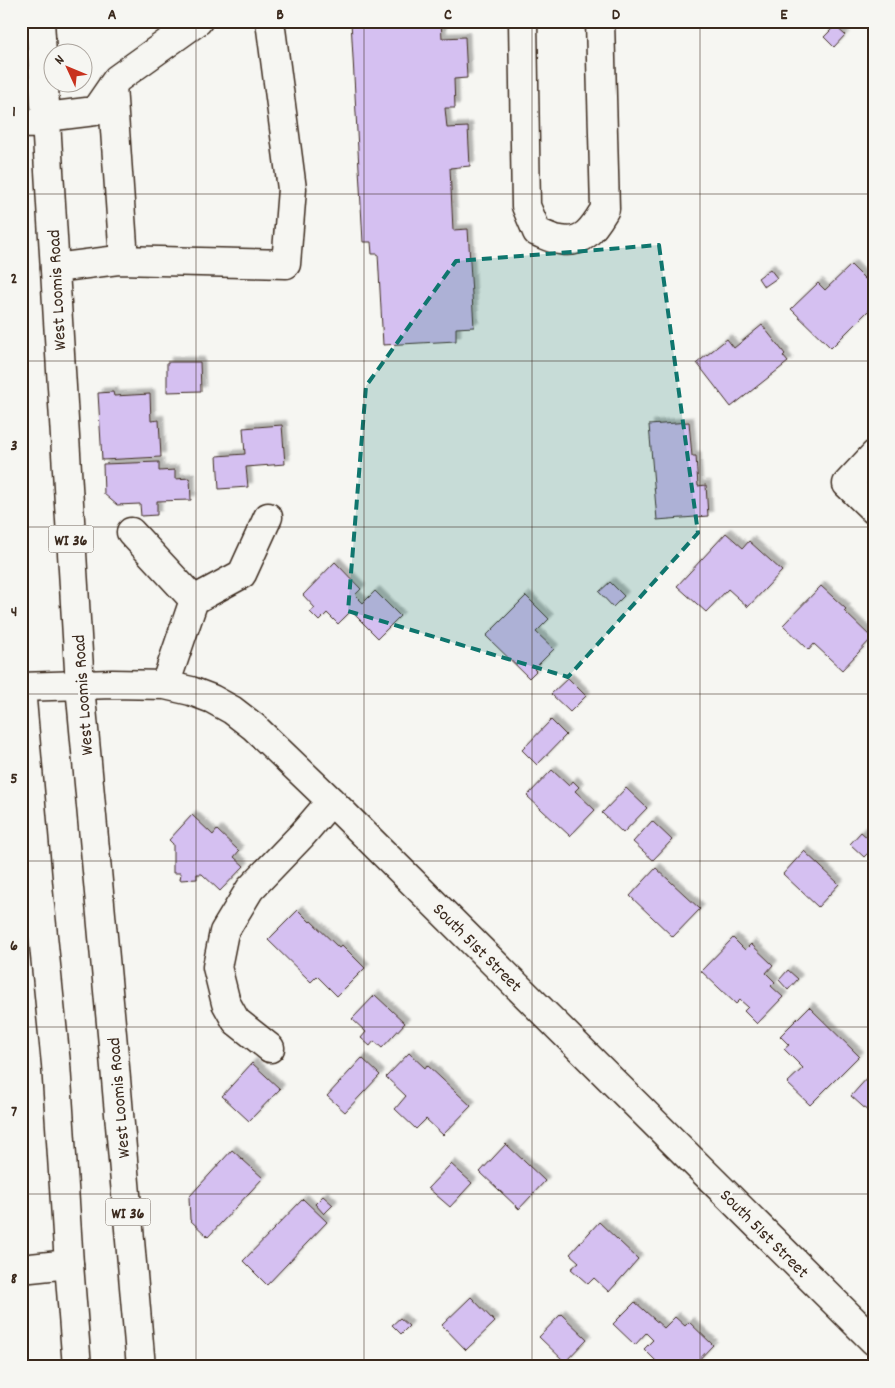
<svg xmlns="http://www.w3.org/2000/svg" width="895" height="1388" font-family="Dekko,sans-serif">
	<defs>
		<filter id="shadow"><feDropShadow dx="4.5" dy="-4.5" stdDeviation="1" flood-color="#0004"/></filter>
	</defs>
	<rect width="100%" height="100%" fill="#f6f6f2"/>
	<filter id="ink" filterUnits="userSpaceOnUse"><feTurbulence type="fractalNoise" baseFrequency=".02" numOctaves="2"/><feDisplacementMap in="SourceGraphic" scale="10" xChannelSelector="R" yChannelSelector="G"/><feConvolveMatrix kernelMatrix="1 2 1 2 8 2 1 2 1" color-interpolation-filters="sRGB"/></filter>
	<g filter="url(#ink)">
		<!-- building -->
		<path fill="#d5c0f1" stroke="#3b2a1e" filter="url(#shadow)" d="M 351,21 L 441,21 L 442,38 L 465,37 L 467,78 L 454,79 L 455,108 L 445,108 L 447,128 L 468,127 L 470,166 L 450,168 L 453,230 L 468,229 L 474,327 L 456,328 L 456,341 L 383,345 L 378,254 L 372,254 L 371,242 L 363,242 Z
			M 835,26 L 845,35 L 834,47 L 824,37 Z
			M 851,265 L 874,288 L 874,305 L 831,348 L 791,309 L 818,283 L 825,290 Z
			M 770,269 L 777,278 L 764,287 L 758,278 Z
			M 762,325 L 785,354 L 783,356 L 788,362 L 731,407 L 697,363 L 727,339 L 734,348 Z
			M 167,362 L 200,362 L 201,391 L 167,392 Z
			M 113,392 L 114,396 L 150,394 L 151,421 L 159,420 L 161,457 L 102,460 L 98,393 Z
			M 689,422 L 692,456 L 696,456 L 698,486 L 706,485 L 708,516 L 657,520 L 649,425 Z
			M 282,425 L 285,464 L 246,467 L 248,487 L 219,489 L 217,456 L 245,454 L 243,428 Z
			M 159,462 L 159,471 L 175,470 L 175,479 L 190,478 L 191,500 L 157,501 L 157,515 L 141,516 L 140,504 L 117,505 L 104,494 L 103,464 Z
			M 726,533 L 743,548 L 749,541 L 782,571 L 748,607 L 728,589 L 706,612 L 677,586 Z
			M 335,562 L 361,589 L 355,595 L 363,603 L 375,591 L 400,616 L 378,638 L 351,611 L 338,624 L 327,613 L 319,621 L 310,612 L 315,608 L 303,595 Z
			M 610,582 L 624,596 L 613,607 L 599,592 Z
			M 821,586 L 846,609 L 844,611 L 872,638 L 842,670 L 814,644 L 809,650 L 783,625 Z
			M 526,596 L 549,619 L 536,632 L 554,649 L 534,669 L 536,671 L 529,678 L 486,636 Z
			M 568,678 L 586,696 L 570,712 L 551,694 Z
			M 551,720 L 566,735 L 537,765 L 522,750 Z
			M 552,770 L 569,786 L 573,781 L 579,787 L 575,791 L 595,810 L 570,836 L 527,796 Z
			M 626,788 L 647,808 L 623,833 L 602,813 Z
			M 192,815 L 213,835 L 217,830 L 239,851 L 234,857 L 244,866 L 220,891 L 202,874 L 197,874 L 197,879 L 180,880 L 181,873 L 173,873 L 173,844 L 169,840 Z
			M 652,821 L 672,840 L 653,860 L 633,842 Z
			M 861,832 L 874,844 L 874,847 L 864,857 L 850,844 Z
			M 804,851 L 839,884 L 818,907 L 783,874 Z
			M 656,868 L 700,909 L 673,937 L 630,896 Z
			M 298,910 L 310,922 L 311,921 L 339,948 L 342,945 L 365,968 L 337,996 L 317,976 L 311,982 L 268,940 Z
			M 733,938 L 745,950 L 751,944 L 773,965 L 766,973 L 775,982 L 771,986 L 783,997 L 757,1024 L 744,1011 L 748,1007 L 740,1000 L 736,1004 L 701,971 Z
			M 788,970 L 798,979 L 788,990 L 779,980 Z
			M 375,995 L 405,1023 L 382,1048 L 374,1041 L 370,1046 L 361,1038 L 366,1032 L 352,1019 Z
			M 809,1007 L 859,1056 L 810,1105 L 787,1083 L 803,1068 L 784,1049 L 789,1045 L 780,1036 Z
			M 409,1053 L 425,1068 L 427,1065 L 471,1106 L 443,1135 L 426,1119 L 416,1129 L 395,1109 L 406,1096 L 386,1077 Z
			M 362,1058 L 380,1075 L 345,1112 L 327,1096 Z
			M 252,1063 L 280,1089 L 249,1121 L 222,1096 Z
			M 874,1074 L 874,1113 L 872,1115 L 851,1096 L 869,1076 L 871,1078 Z
			M 506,1144 L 545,1181 L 519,1209 L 480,1172 Z
			M 232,1150 L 263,1178 L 208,1237 L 190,1220 L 189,1197 Z
			M 451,1164 L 472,1183 L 450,1207 L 428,1188 Z
			M 323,1196 L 333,1205 L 324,1214 L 315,1204 Z
			M 303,1199 L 327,1222 L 267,1285 L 243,1261 Z
			M 599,1222 L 638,1259 L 609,1292 L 594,1278 L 588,1284 L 571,1269 L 579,1262 L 570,1254 Z
			M 471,1297 L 495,1322 L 466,1350 L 442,1325 Z
			M 635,1302 L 664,1328 L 675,1317 L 685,1326 L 689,1322 L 713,1345 L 692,1367 L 662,1367 L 644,1349 L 653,1340 L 646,1333 L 635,1345 L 613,1324 Z
			M 561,1314 L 587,1339 L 565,1362 L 539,1337 Z
			M 400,1318 L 409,1326 L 401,1334 L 392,1325 Z"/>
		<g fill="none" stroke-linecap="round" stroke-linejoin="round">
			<!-- minor casing -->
			<g stroke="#3b2a1e" stroke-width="31">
				<path id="minor" d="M 523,21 L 526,206 L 537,232 C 545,235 552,239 560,240 C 584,245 594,227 605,209 L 600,21
					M 112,86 L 124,260
					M 46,117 L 95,111 L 117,79 L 198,21
					M 55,268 L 118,260 L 286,264 L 292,189 L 270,21
					M 874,455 L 847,484 L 874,510
					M 131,532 L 194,600 L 165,685
					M 194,600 L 242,574 L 268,517
					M 21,687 L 112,684 L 165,685 L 191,691 L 212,699 L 232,710 L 254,727 L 331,801 L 874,1341
					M 270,1048 L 236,1021 L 226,1003 L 217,967 L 224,932 L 250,889 L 302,835 L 331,801
					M 21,1269 L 69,1264"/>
			</g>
			<!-- major casing -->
			<g stroke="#3b2a1e" stroke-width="31">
				<path id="major" d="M 40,21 L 80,686 L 114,1056 L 141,1367
					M 21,124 L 47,123
					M 21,688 L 39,896 L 56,1064 L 69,1264 L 77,1367"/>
			</g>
			<!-- minor -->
			<use href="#minor" stroke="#f6f6f2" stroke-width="28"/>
			<!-- major -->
			<use href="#major" stroke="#f6f6f2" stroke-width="28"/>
		</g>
	</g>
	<!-- marked area -->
	<path fill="#0f766e" fill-opacity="0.2" stroke="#0f766e" stroke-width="4" stroke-dasharray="10 6" stroke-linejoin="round" d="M 659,245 L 698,533 L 568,677 L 348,611 L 366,386 L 456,261 Z"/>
	<!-- grid -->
	<path fill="none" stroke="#3b2a1e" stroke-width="1" stroke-opacity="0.55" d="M 196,21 L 196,1367M 364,21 L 364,1367M 532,21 L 532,1367M 700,21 L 700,1367M 21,194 L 874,194M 21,361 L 874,361M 21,527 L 874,527M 21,694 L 874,694M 21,861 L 874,861M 21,1027 L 874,1027M 21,1194 L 874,1194"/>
	<g text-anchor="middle" stroke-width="4.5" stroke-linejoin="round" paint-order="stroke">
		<!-- shield labels -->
		<g fill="#f6f6f2" stroke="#73675e" stroke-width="1">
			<rect x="48.5" y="525.5" width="45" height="27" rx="4"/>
			<rect x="105.5" y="1198.5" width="45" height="27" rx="4"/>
		</g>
		<g font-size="16" font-weight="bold" fill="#3b2a1e">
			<text x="71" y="545">WI 36</text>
			<text x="128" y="1218">WI 36</text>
		</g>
		<!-- street labels -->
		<g font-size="18" fill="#3b2a1e" stroke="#f6f6f2">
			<text transform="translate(56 290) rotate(-93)" y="6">West Loomis Road</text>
			<text transform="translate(82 695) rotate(-94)" y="6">West Loomis Road</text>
			<text transform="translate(478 947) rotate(45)" y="6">South 51st Street</text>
			<text transform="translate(118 1098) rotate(-95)" y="6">West Loomis Road</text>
			<text transform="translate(765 1233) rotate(45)" y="6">South 51st Street</text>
		</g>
	</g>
	<!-- margin -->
	<rect width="895" height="1388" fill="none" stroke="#f6f6f2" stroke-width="55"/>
	<!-- north arrow -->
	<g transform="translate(68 68) rotate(314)"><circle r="24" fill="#f6f6f2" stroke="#aba49d"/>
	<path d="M0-4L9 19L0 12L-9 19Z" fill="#c8321e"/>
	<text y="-8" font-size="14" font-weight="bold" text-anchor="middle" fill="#3b2a1e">N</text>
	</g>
	<rect x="28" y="28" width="840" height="1332" fill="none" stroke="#3b2a1e" stroke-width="2"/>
	<g font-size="16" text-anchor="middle" font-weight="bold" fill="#3b2a1e">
		<text x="112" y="19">A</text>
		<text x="280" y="19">B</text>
		<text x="448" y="19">C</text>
		<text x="616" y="19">D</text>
		<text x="784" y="19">E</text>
		<text x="14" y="116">1</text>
		<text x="14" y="283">2</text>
		<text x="14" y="450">3</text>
		<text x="14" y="616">4</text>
		<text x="14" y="783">5</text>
		<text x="14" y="950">6</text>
		<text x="14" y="1116">7</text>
		<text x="14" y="1283">8</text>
	</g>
</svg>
